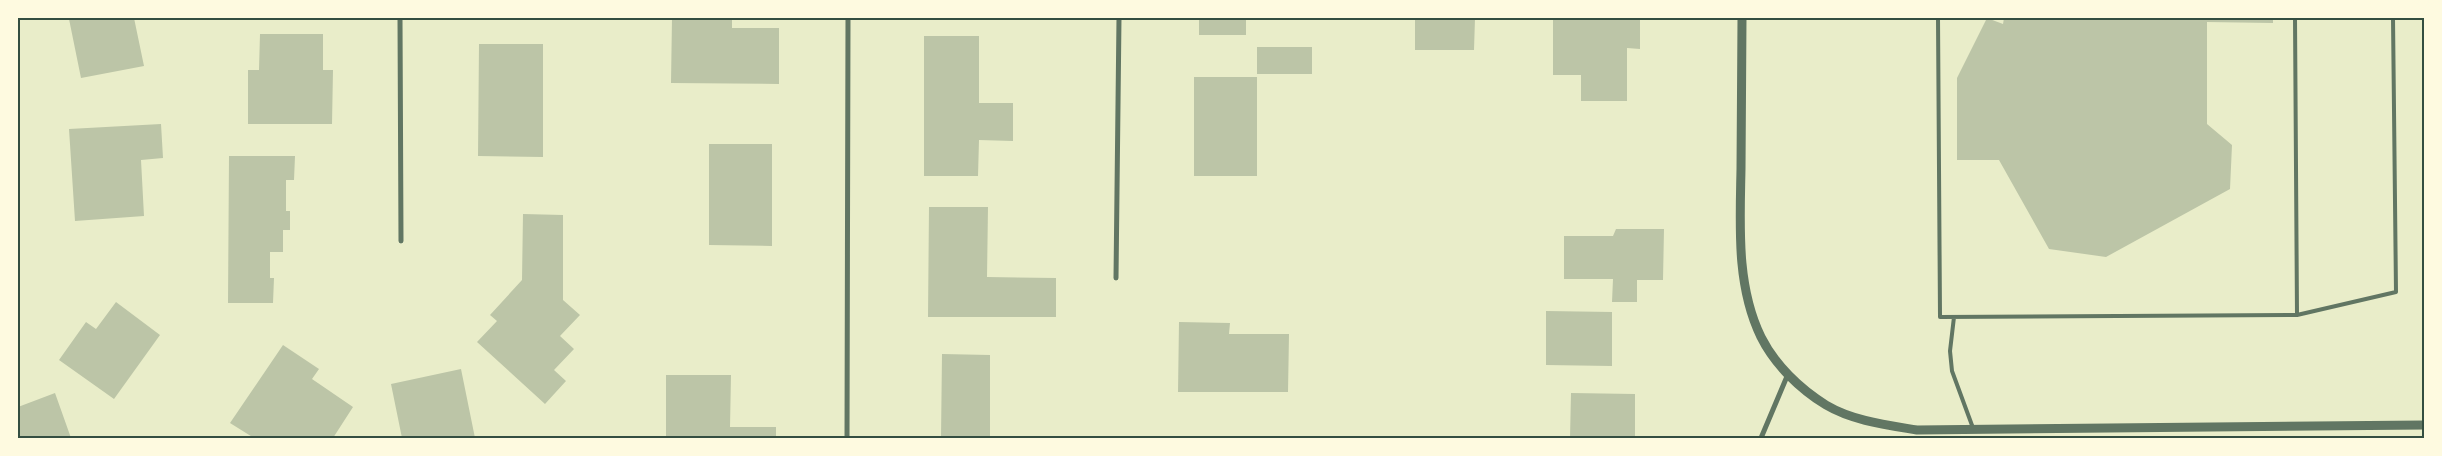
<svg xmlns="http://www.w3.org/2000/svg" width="2442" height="456" font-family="'Fira Sans',sans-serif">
	<rect width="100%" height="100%" fill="#e9edc9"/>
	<!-- building -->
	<path fill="#bcc5a7" d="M 63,18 L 134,18 L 144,66 L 81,78 L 69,19 L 63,20 Z
		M 672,18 L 732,18 L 732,28 L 779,28 L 779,84 L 671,83 Z
		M 1199,18 L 1246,18 L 1246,35 L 1199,35 Z
		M 1415,18 L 1475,18 L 1474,50 L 1415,50 Z
		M 1553,18 L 1640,18 L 1640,49 L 1627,48 L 1627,101 L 1581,101 L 1581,75 L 1553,75 Z
		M 1987,18 L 2003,24 L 2004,18 L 2273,18 L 2273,23 L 2207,22 L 2207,124 L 2232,145 L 2230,189 L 2106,257 L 2049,249 L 1999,160 L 1957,160 L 1957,78 Z
		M 260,34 L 323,34 L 323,70 L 333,70 L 332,124 L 248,124 L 248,70 L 259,70 Z
		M 924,36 L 979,36 L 979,103 L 1013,103 L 1013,141 L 979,140 L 978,176 L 924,176 Z
		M 479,44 L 543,44 L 543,157 L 478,156 Z
		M 1257,47 L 1312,47 L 1312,74 L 1257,74 Z
		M 1194,77 L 1257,77 L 1257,176 L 1194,176 Z
		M 161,124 L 163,158 L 141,160 L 144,216 L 75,221 L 69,129 Z
		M 709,144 L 772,144 L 772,246 L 709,245 Z
		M 229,156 L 295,156 L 294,180 L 286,180 L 286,211 L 290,211 L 290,230 L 283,230 L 283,252 L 270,252 L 270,278 L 274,278 L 273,303 L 228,303 Z
		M 929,207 L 988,207 L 987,277 L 1056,278 L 1056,317 L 928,317 Z
		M 523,214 L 563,215 L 563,300 L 580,315 L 560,336 L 574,349 L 554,370 L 566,381 L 545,404 L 477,342 L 497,321 L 490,315 L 522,280 Z
		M 1616,229 L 1664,229 L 1663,280 L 1637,280 L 1637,302 L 1612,302 L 1613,279 L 1564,279 L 1564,236 L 1613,236 Z
		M 116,302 L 160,335 L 114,399 L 59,360 L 86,322 L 96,329 Z
		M 1546,311 L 1612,312 L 1612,366 L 1546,365 Z
		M 1179,322 L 1230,323 L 1229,334 L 1289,334 L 1288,392 L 1178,392 Z
		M 283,345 L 319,369 L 312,379 L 353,407 L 333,438 L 254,438 L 230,423 Z
		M 942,354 L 990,355 L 990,438 L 941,438 Z
		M 461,369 L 475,438 L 402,438 L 391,384 Z
		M 666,375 L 731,375 L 730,427 L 776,427 L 776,438 L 666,438 Z
		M 55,393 L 71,438 L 18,438 L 18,407 Z
		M 1571,393 L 1635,394 L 1635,438 L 1570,438 Z"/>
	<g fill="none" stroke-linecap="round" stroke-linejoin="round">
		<!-- service -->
		<path stroke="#617663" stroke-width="4" d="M 1938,18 L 1940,317 L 2297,315 L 2295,18
			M 2297,315 L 2396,292 L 2393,18
			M 1954,317 L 1950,351 L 1952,371 L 1973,428"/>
		<!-- minor -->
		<path stroke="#617663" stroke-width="5" d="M 400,18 L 401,241
			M 1116,278 L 1119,18
			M 847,438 L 848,18
			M 1761,438 L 1788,374"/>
		<!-- tertiary -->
		<path stroke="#617663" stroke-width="9" d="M 1742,18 C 1742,68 1741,119 1741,169 C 1740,225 1736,286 1761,337 C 1775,365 1800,389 1826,405 C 1853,421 1887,425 1917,430 L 2424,425"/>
	</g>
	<!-- border -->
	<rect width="2442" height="456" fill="none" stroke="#fefae0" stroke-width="38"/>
	<rect x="19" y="19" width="2404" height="418" fill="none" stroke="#344e41" stroke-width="2"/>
</svg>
